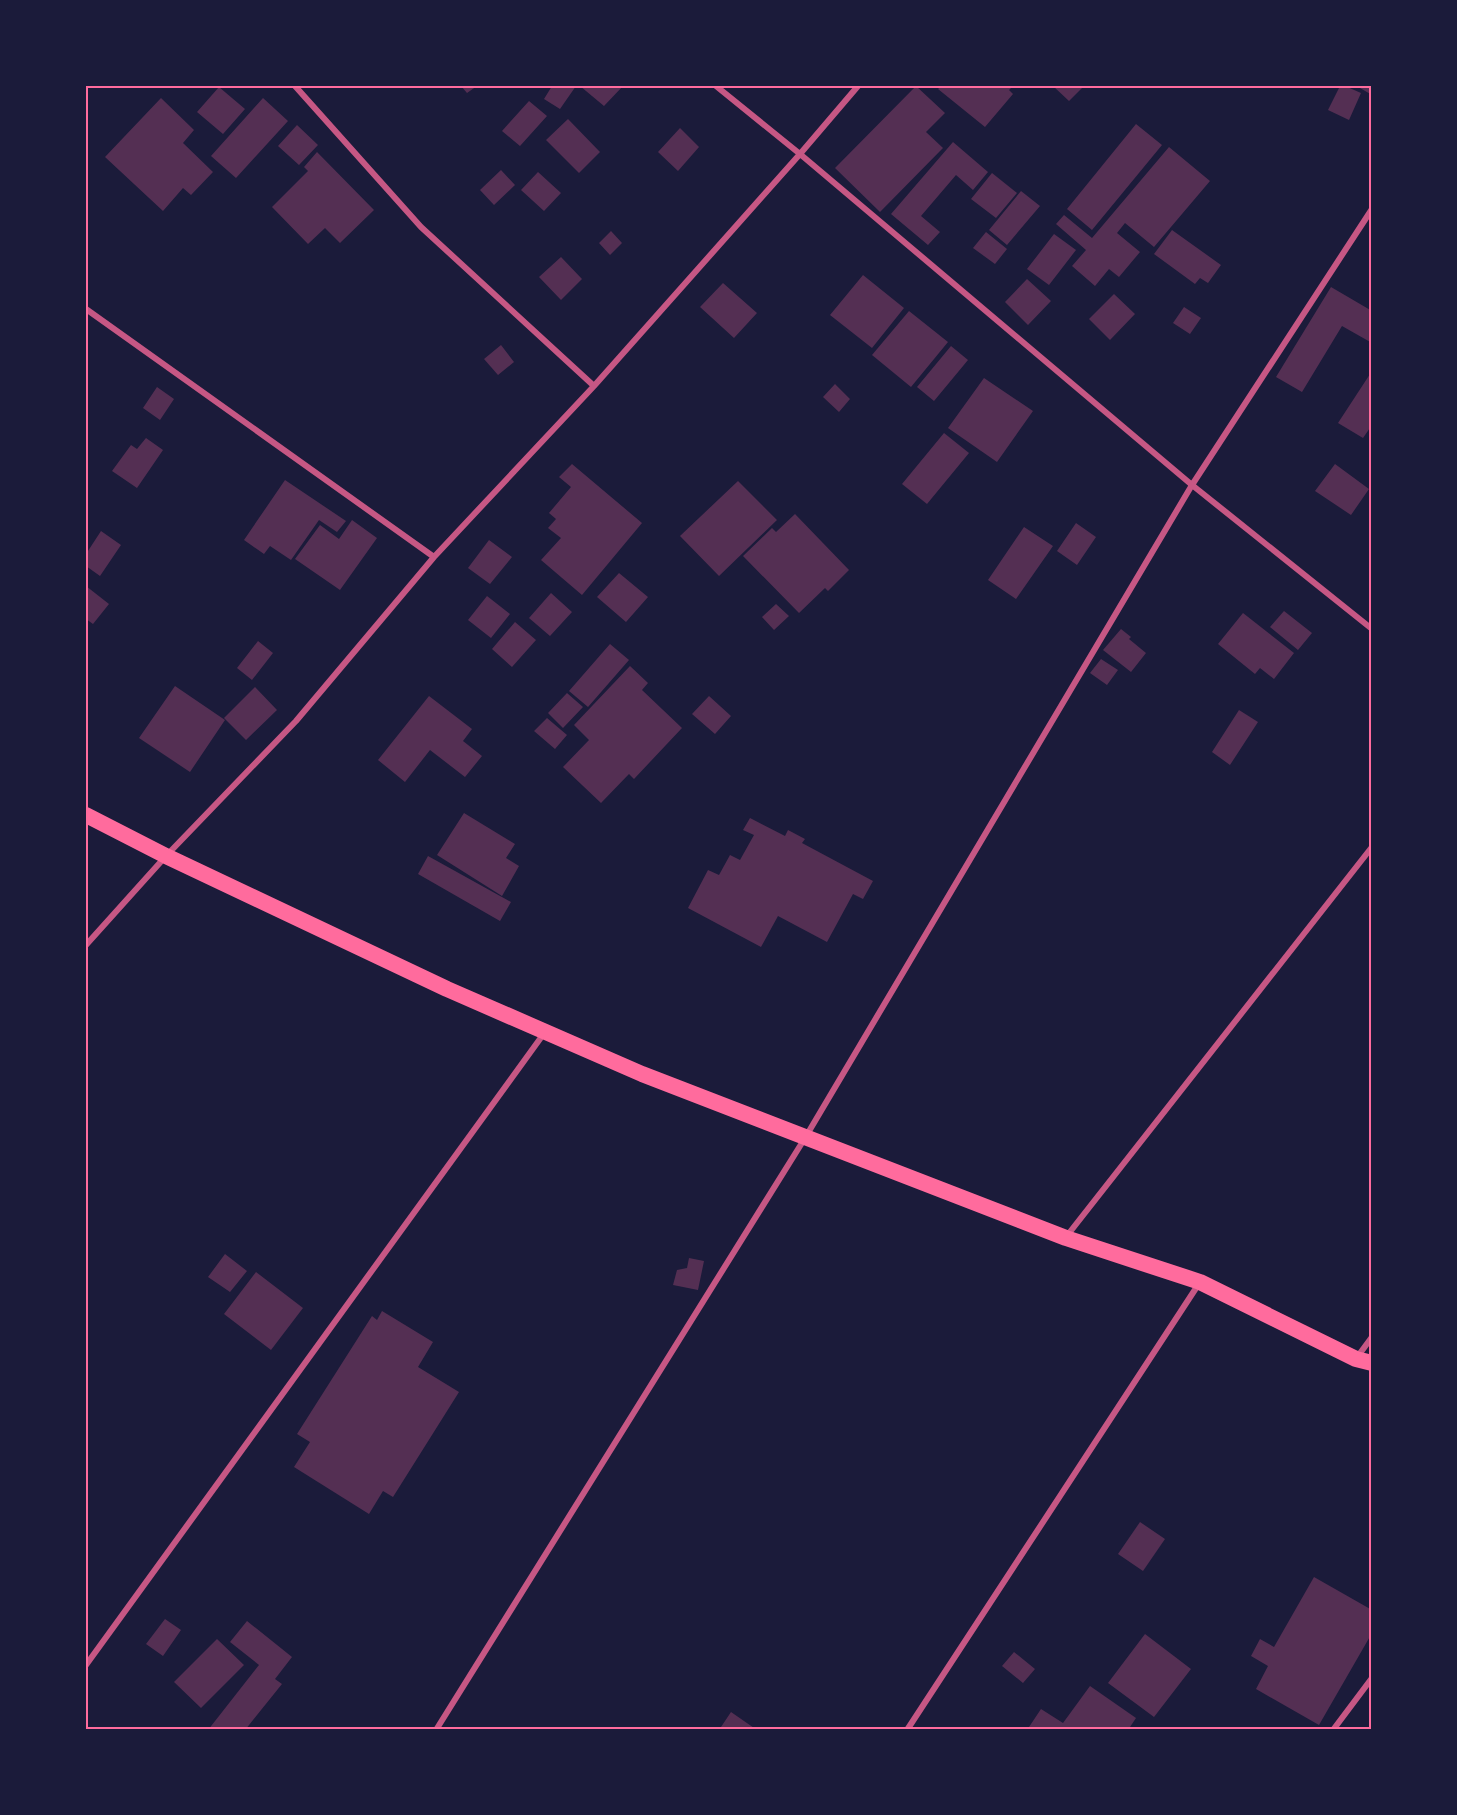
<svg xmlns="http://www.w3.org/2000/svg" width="1457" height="1815" font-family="Literata,serif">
	<rect width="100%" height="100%" fill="#1b1b3a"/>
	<!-- building -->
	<path fill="#542f53" d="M 461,86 L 477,86 L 467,93 Z
		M 552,86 L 576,86 L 560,109 L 544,99 Z
		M 580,86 L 623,86 L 604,106 Z
		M 916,86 L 945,113 L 926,132 L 943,148 L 880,212 L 835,168 Z
		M 941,86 L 1013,86 L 1009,90 L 1013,94 L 985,127 L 938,89 Z
		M 1053,86 L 1084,86 L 1069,101 Z
		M 1340,86 L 1345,86 L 1361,93 L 1349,120 L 1328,110 Z
		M 1361,86 L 1372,86 L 1372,95 L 1360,88 Z
		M 219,87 L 245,109 L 223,134 L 197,112 Z
		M 161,98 L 194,130 L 183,143 L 213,172 L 191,195 L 183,188 L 163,211 L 105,157 Z
		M 263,98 L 288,121 L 236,178 L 211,156 Z
		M 529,101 L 547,116 L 520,146 L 502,131 Z
		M 568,119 L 600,152 L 579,173 L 546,140 Z
		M 1136,124 L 1162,145 L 1092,230 L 1067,209 Z
		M 297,125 L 318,145 L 299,165 L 278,146 Z
		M 680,128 L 699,147 L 678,171 L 658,152 Z
		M 953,142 L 988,172 L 973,190 L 956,175 L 921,216 L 940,232 L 928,245 L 891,214 Z
		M 1169,147 L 1210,181 L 1154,247 L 1125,223 L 1117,233 L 1140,252 L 1119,277 L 1109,269 L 1095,286 L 1072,266 L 1086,250 L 1056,224 L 1064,215 L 1092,238 Z
		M 317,152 L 374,210 L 340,243 L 325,228 L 308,244 L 272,207 L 308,171 L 304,167 Z
		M 501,170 L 515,185 L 494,205 L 480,190 Z
		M 538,172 L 561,193 L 544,211 L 521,190 Z
		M 992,173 L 1017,193 L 996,218 L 971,199 Z
		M 1021,191 L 1040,206 L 1007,245 L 989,230 Z
		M 1172,230 L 1221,265 L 1208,283 L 1200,278 L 1195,284 L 1154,254 Z
		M 611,231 L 622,243 L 610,255 L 599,243 Z
		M 986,232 L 1007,249 L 995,264 L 973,248 Z
		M 1054,234 L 1076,250 L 1049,285 L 1027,269 Z
		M 561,257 L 582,279 L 561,300 L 539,277 Z
		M 863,275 L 904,308 L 872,348 L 830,315 Z
		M 1027,279 L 1051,301 L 1028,325 L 1005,302 Z
		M 723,283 L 757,313 L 734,338 L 700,307 Z
		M 1331,287 L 1372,311 L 1372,343 L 1342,326 L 1302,392 L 1276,377 Z
		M 1114,294 L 1135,314 L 1110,340 L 1089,319 Z
		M 1184,307 L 1201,318 L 1190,334 L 1173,323 Z
		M 909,311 L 948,342 L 911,387 L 872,355 Z
		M 501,345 L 514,362 L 498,375 L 484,359 Z
		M 951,346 L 968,360 L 934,401 L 917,387 Z
		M 1372,371 L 1372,425 L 1363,438 L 1338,423 Z
		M 984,378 L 1033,411 L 997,462 L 948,428 Z
		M 835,384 L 850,399 L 839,412 L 823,397 Z
		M 157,387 L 174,399 L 160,420 L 143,408 Z
		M 944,433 L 969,453 L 927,504 L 902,484 Z
		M 146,438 L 163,450 L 137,488 L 112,471 L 131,445 L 137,449 Z
		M 572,464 L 642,523 L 582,595 L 541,560 L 561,538 L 548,528 L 556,519 L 549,513 L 571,487 L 559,477 Z
		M 1335,464 L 1369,489 L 1351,515 L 1315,491 Z
		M 285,480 L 346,521 L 337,532 L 319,520 L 291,560 L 270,546 L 264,554 L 244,540 Z
		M 738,481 L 777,520 L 719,576 L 680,536 Z
		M 795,514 L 849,570 L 828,591 L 825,588 L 799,613 L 743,556 L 772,528 L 776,532 Z
		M 352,520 L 377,538 L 340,590 L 295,559 L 320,525 L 339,539 Z
		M 1076,523 L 1096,537 L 1077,565 L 1057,551 Z
		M 1024,527 L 1053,546 L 1016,599 L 988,580 Z
		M 101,531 L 121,545 L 100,576 L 86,566 L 86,554 Z
		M 489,540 L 512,557 L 490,584 L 468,568 Z
		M 619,573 L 648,597 L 626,622 L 597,597 Z
		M 86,586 L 109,604 L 93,624 L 86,619 Z
		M 551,593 L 572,612 L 550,636 L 529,618 Z
		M 487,596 L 510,614 L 491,638 L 468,620 Z
		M 776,604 L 789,616 L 774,630 L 762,617 Z
		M 1284,611 L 1312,633 L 1298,650 L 1270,627 Z
		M 1243,613 L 1294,653 L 1274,679 L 1260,668 L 1255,674 L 1218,644 Z
		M 515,622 L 536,640 L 512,667 L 492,649 Z
		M 1121,629 L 1131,637 L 1129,639 L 1146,653 L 1131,672 L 1103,650 Z
		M 258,641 L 273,653 L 252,680 L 237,668 Z
		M 610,644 L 629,660 L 588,707 L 569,691 Z
		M 1101,659 L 1118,670 L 1107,685 L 1090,673 Z
		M 630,666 L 648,683 L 642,690 L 682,728 L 634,779 L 629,774 L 601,803 L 563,767 L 589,740 L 574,725 Z
		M 175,686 L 225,720 L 190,772 L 139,738 Z
		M 255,687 L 277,710 L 246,740 L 224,718 Z
		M 567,693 L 583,707 L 563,728 L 548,713 Z
		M 429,696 L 472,729 L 463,741 L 482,756 L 465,777 L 430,750 L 405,782 L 378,760 Z
		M 709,696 L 731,716 L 715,734 L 692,714 Z
		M 1239,710 L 1258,722 L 1230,765 L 1212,752 Z
		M 547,718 L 567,735 L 555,749 L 534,731 Z
		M 464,813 L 515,844 L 506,858 L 519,866 L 502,896 L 437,855 Z
		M 750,818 L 785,836 L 788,830 L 805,839 L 802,843 L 873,881 L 863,899 L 853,894 L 827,942 L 778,916 L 761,947 L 688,908 L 708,870 L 719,875 L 730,855 L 740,860 L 754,835 L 743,830 Z
		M 428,856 L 511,902 L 500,921 L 418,874 Z
		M 225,1254 L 247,1271 L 230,1292 L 208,1277 Z
		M 689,1258 L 704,1261 L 698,1290 L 673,1285 L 677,1270 L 687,1268 Z
		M 256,1272 L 303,1308 L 271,1350 L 224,1314 Z
		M 382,1311 L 433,1342 L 418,1367 L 459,1392 L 393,1497 L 383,1491 L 369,1514 L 294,1467 L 310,1442 L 297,1434 L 372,1316 L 377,1320 Z
		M 1140,1522 L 1165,1539 L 1143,1571 L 1118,1554 Z
		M 1314,1577 L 1372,1610 L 1372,1633 L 1319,1725 L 1256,1689 L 1268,1666 L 1251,1656 L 1260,1639 L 1274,1647 Z
		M 165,1619 L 181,1630 L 163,1656 L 146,1644 Z
		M 247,1621 L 292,1657 L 275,1679 L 282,1684 L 245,1730 L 208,1730 L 259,1665 L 230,1642 Z
		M 1145,1634 L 1191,1669 L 1154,1717 L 1108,1683 Z
		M 217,1639 L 244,1665 L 201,1708 L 174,1682 Z
		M 1014,1652 L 1035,1669 L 1023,1683 L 1002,1666 Z
		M 1090,1686 L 1136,1718 L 1128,1730 L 1027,1730 L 1041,1709 L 1063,1723 Z
		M 731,1712 L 757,1730 L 719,1730 Z"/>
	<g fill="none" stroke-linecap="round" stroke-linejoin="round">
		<!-- minor -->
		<path stroke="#c65784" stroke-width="6" d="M 295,86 L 421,227 L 594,386
			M 716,86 L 800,154 L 1192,485 L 1372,629
			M 86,309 L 434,557
			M 86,945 L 166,856 L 296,721 L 434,557 L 594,386 L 800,154 L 858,86
			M 1066,1237 L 1372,847
			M 1358,1356 L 1372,1337
			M 86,1665 L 545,1032
			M 436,1730 L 805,1138 L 1192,485 L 1372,209
			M 907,1730 L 1200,1282
			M 1333,1730 L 1372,1678"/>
		<!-- trunk -->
		<path stroke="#ff6b9d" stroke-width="16" d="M 86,815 L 166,856 L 447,989 L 642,1074 L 1066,1238 L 1200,1282 L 1356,1359 L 1372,1363"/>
	</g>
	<!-- border -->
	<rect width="1457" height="1815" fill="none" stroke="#1b1b3a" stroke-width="174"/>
	<rect x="87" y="87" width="1283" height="1641" fill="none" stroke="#ff6b9d" stroke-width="2"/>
</svg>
